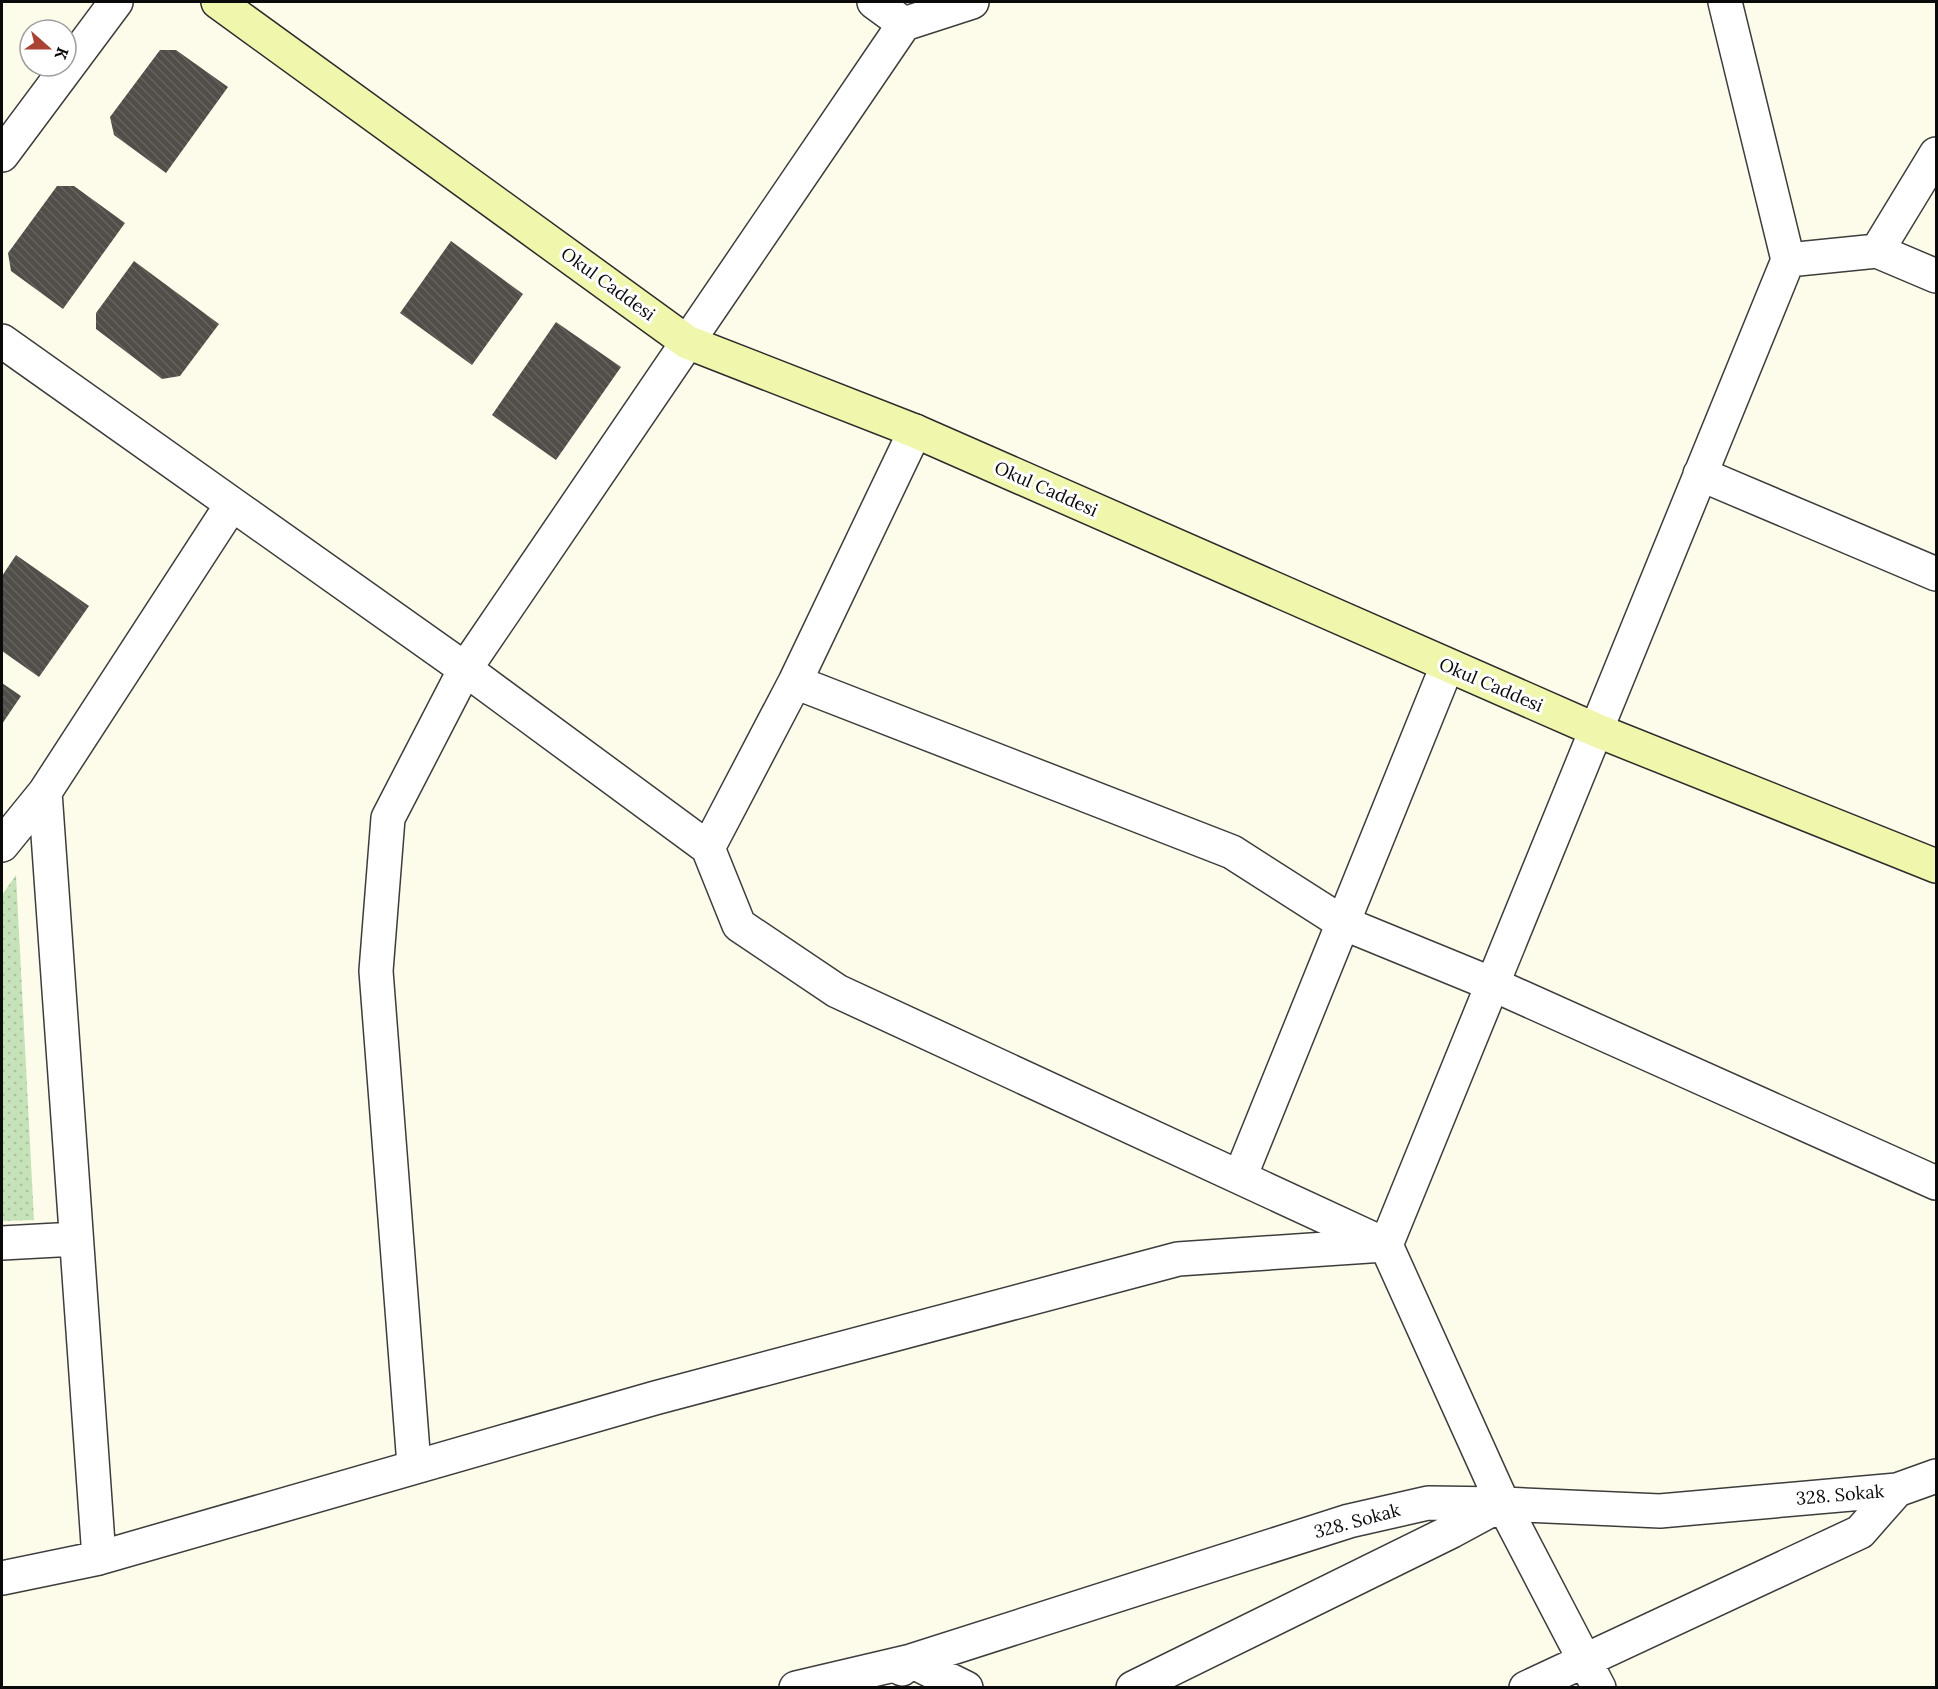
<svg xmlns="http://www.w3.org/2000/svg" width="1938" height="1689" font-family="Lora,serif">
	<defs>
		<pattern id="grass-dots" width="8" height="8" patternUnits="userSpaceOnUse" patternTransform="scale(1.5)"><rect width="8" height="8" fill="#c6e2b8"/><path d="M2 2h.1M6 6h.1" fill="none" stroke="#a9c19d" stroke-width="1.8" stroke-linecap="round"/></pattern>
		<pattern id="building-back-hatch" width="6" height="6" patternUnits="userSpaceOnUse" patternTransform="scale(1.5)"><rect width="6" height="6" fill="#514d48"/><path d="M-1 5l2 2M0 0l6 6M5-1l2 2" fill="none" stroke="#65625e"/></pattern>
	</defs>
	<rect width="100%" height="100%" fill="#fdfcea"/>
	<!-- grass -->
	<path fill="url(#grass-dots)" d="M 16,875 L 34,1220 L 2,1221 L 2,895 Z"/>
	<!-- building -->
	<path fill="url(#building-back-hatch)" d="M 160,50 L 176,50 L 228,87 L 166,173 L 114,135 L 110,117 Z
		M 57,186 L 74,186 L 125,223 L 63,309 L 11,271 L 8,253 Z
		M 451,241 L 523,294 L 472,365 L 400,313 Z
		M 134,261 L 219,324 L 180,376 L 162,379 L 96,329 L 96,313 Z
		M 556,322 L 621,367 L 556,460 L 492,415 Z
		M 16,555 L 89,606 L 39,677 L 2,651 L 2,576 Z
		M 2,683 L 21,696 L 2,724 Z"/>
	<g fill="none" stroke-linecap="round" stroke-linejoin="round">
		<!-- street casing -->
		<g stroke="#3d3d3d" stroke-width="36">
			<path id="street" d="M 874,2 L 904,24
				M 1725,2 L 1788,260
				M 1936,154 L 1877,251 L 1936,276
				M 2,155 L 116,2
				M 2,341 L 465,669 L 708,848 L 739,925 L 837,991 L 1386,1245 L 1503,1504 L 1599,1688
				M 1700,474 L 1936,574
				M 795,682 L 1232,852 L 1343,923 L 1492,984 L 1936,1183
				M 45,792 L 99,1558
				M 2,845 L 45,792 L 232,504
				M 708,848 L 795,682 L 915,431
				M 1240,1177 L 1447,666
				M 2,1243 L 76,1239
				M 1386,1245 L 1788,260 L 1877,251
				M 414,1465 L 376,971 L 388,818 L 465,669 L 904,24 L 972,2
				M 2,1578 L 99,1558 L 655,1398 L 1178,1259 L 1384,1245
				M 902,1669 L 911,1661 L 966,1688
				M 796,1688 L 911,1661 L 1349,1521 L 1428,1503 L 1503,1504 L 1660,1511 L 1897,1490 L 1936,1476
				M 1133,1688 L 1452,1531 L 1500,1505
				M 1526,1688 L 1860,1532 L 1897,1490"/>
		</g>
		<!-- secondary casing -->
		<g stroke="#2c2c2c" stroke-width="36">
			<path id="secondary" d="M 218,2 L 687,342 L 915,431 L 1596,730 L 1936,866"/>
		</g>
		<!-- street -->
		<use href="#street" stroke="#fff" stroke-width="33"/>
		<!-- secondary -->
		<use href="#secondary" stroke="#f0f6ab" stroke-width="33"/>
	</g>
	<g text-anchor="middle" stroke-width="6" stroke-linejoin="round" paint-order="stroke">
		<!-- street labels -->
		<g font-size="18" fill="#0a0a0a" stroke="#fff">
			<text transform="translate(608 284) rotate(36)" y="6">Okul Caddesi</text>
			<text transform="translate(1046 489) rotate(24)" y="6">Okul Caddesi</text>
			<text transform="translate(1491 685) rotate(23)" y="6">Okul Caddesi</text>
			<text transform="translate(1840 1495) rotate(-5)" y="6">328. Sokak</text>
			<text transform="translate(1357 1521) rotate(-15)" y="6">328. Sokak</text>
		</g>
	</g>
	<!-- border -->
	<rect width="1938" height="1689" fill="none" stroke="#0a0a0a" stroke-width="6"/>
	<!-- north arrow -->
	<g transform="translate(48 48) rotate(111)"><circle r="28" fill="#ffffff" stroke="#9d9d9d" stroke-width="1.5"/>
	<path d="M0-4.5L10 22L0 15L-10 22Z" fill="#a94333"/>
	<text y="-9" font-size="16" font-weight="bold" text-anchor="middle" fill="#0a0a0a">K</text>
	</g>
</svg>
